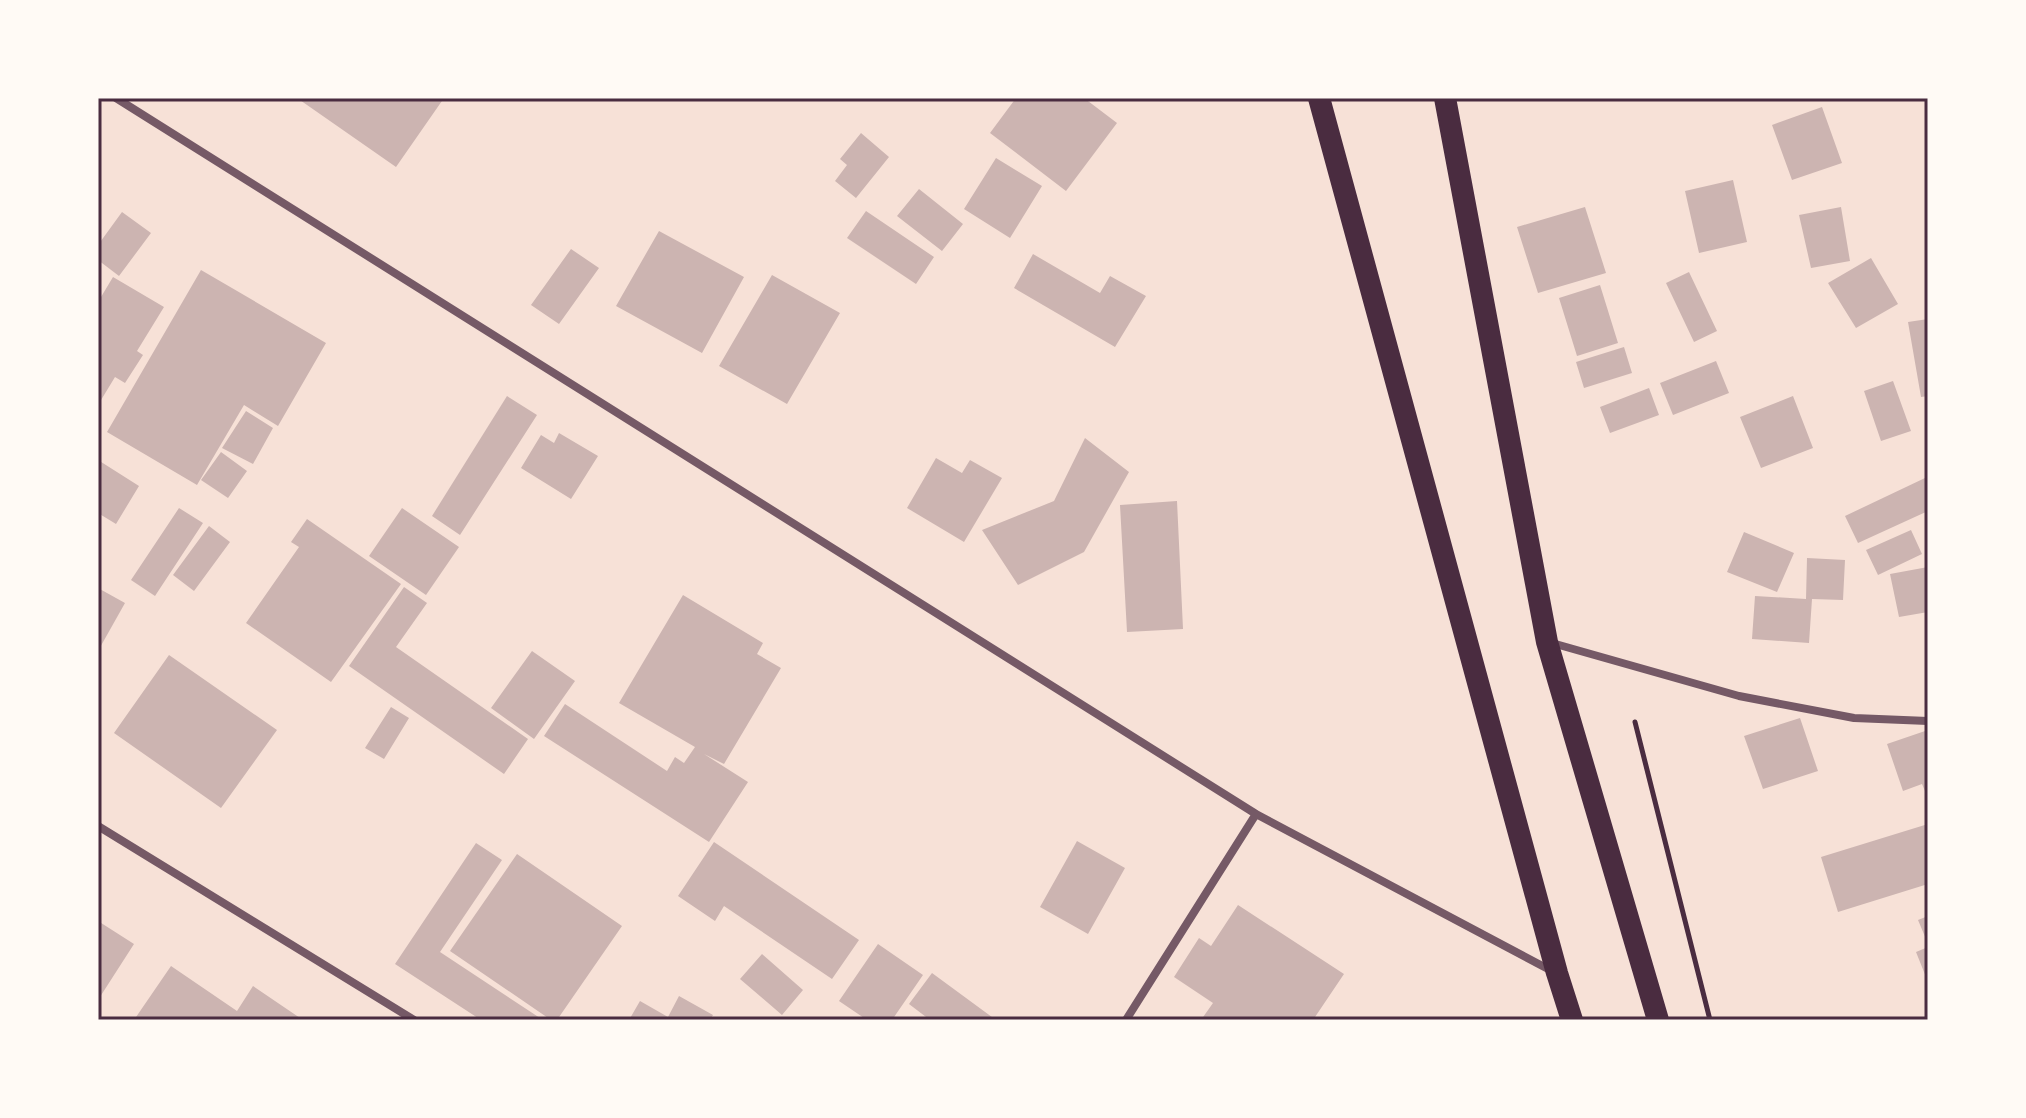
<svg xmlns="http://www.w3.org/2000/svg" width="2026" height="1118" font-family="Montserrat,sans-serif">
	<rect width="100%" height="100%" fill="#f7e1d7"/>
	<!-- building -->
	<path fill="#ccb4b1" d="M 297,98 L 444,98 L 396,167 Z
		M 1016,98 L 1084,98 L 1117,123 L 1066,191 L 990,133 Z
		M 1822,107 L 1842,163 L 1792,180 L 1772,125 Z
		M 861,133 L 889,157 L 856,198 L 835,181 L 847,165 L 840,159 Z
		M 996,158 L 1042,186 L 1010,238 L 964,209 Z
		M 1733,180 L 1747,242 L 1699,253 L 1685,191 Z
		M 919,189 L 963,224 L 942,251 L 897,216 Z
		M 1585,207 L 1606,273 L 1538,293 L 1517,227 Z
		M 1841,207 L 1850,261 L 1811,268 L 1799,215 Z
		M 866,211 L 934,257 L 916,284 L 847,238 Z
		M 122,212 L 151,233 L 119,276 L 98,260 L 98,245 Z
		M 659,231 L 744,277 L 702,353 L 616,306 Z
		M 571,249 L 599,268 L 559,324 L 531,305 Z
		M 1033,254 L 1100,293 L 1110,276 L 1146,296 L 1115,347 L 1014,288 Z
		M 1871,258 L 1898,304 L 1856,328 L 1828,283 Z
		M 201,270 L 326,343 L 278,426 L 244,405 L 197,485 L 107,432 Z
		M 1689,272 L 1717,331 L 1694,342 L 1666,283 Z
		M 772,275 L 840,313 L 787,404 L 719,366 Z
		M 113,277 L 164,307 L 137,351 L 143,355 L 125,383 L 115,377 L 98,405 L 98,302 Z
		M 1600,285 L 1618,343 L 1577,356 L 1559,298 Z
		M 1928,319 L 1928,396 L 1921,397 L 1908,322 Z
		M 1624,347 L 1632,373 L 1584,388 L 1576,362 Z
		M 1716,361 L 1729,393 L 1673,415 L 1660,383 Z
		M 1893,381 L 1911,431 L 1881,441 L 1864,391 Z
		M 1649,388 L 1659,415 L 1610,433 L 1600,407 Z
		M 507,396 L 537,415 L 460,535 L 432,516 Z
		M 1793,396 L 1813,448 L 1761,468 L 1740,417 Z
		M 246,411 L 273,428 L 253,464 L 222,448 Z
		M 559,433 L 598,456 L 571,499 L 521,468 L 541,435 L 554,443 Z
		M 1085,438 L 1129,472 L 1084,552 L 1018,585 L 982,530 L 1054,501 Z
		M 221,452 L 247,471 L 228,498 L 201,480 Z
		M 936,458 L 962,473 L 970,460 L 1002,478 L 964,542 L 907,508 Z
		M 98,460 L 139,486 L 116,524 L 98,513 Z
		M 1925,478 L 1928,486 L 1928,511 L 1858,543 L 1845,516 Z
		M 1177,501 L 1183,629 L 1127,632 L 1120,505 Z
		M 179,508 L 203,523 L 155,596 L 131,580 Z
		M 402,508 L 459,547 L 426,595 L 369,556 Z
		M 307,519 L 401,584 L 331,682 L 246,623 L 299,547 L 291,542 Z
		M 209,526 L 230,542 L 194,591 L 173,575 Z
		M 1911,530 L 1922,554 L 1878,575 L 1866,550 Z
		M 1744,532 L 1794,553 L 1777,592 L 1727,572 Z
		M 1807,558 L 1845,560 L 1843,600 L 1812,599 L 1809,643 L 1752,639 L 1755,596 L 1806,599 Z
		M 1928,567 L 1928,612 L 1899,617 L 1890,574 Z
		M 404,587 L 427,603 L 396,647 L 528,739 L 504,774 L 349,666 Z
		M 98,588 L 125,603 L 98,651 Z
		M 683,595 L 763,643 L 757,654 L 781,668 L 724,764 L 704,754 L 748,782 L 709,842 L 544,736 L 565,704 L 667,771 L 675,757 L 684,763 L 695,747 L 619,703 Z
		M 532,651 L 575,681 L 534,739 L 491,708 Z
		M 169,655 L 277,730 L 221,808 L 114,733 Z
		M 391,707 L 409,718 L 384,759 L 365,748 Z
		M 1800,718 L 1818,771 L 1763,789 L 1744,736 Z
		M 1928,730 L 1928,798 L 1922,784 L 1903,791 L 1887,744 Z
		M 1928,824 L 1928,884 L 1838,912 L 1821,857 Z
		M 1077,841 L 1125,868 L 1088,934 L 1040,907 Z
		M 714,842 L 859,940 L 832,979 L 724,906 L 715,921 L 678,896 Z
		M 476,843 L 502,860 L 440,952 L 543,1020 L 481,1020 L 395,964 Z
		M 517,854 L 622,926 L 557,1020 L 551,1020 L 450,951 Z
		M 1238,905 L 1344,974 L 1313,1020 L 1201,1020 L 1213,1003 L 1174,977 L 1199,938 L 1211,946 Z
		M 1928,916 L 1928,938 L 1926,939 L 1918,920 Z
		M 98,921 L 134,944 L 98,1000 Z
		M 878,944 L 923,975 L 892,1020 L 867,1020 L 839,1001 Z
		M 1928,947 L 1928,982 L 1916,952 Z
		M 762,954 L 803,990 L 782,1015 L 740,979 Z
		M 171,966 L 237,1011 L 253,986 L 303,1020 L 134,1020 Z
		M 932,973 L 996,1020 L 930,1020 L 909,1004 Z
		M 679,996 L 713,1015 L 710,1020 L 629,1020 L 640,1001 L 668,1017 Z"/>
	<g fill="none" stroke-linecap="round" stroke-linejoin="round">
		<!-- path -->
		<path stroke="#4a2c40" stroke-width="5" d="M 1635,722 L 1710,1020"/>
		<!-- minor -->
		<path stroke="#755966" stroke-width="8" d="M 116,98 L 1256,814 L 1550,970
			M 1552,643 L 1739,696 L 1854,718 L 1928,721
			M 98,826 L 414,1020
			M 1126,1020 L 1256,814"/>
		<!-- trunk -->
		<path stroke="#4a2c40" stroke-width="22" d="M 1319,98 L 1557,973 L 1572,1020
			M 1445,98 L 1547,642 L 1658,1020"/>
	</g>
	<!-- border -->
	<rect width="2026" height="1118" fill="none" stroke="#fffaf5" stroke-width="200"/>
	<rect x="100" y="100" width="1826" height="918" fill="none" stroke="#4a2c40" stroke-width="3"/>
</svg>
